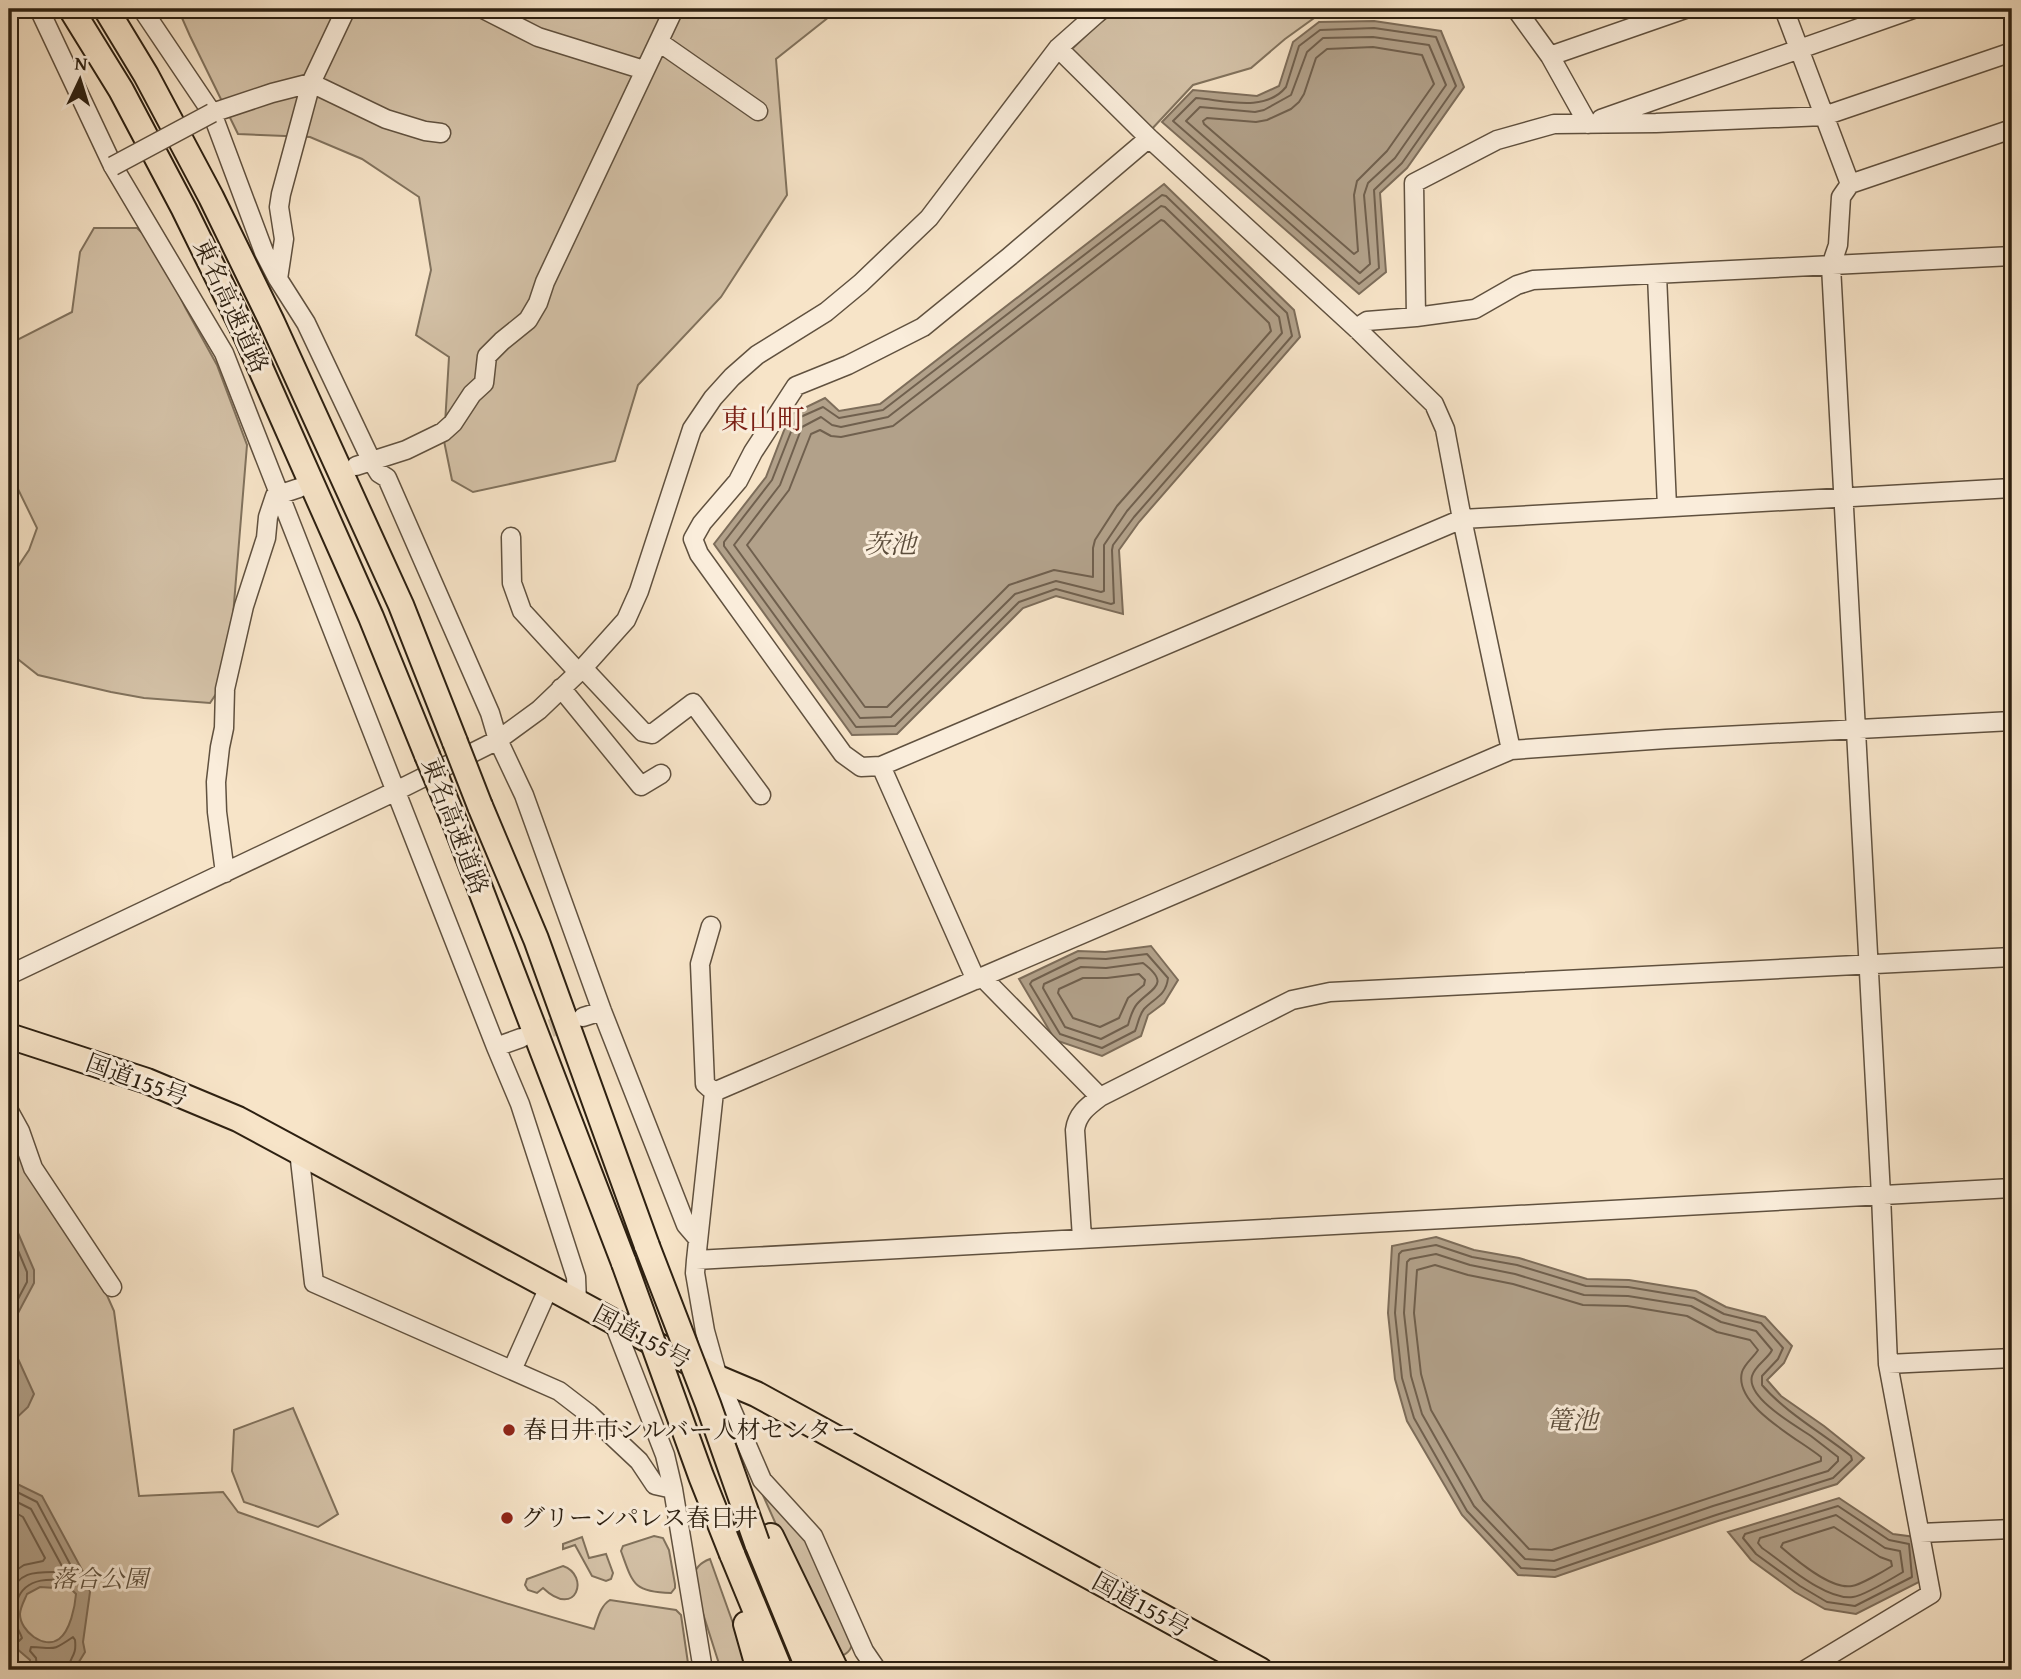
<svg xmlns="http://www.w3.org/2000/svg" width="2021" height="1679" font-family="'Gentium Book Plus','Noto Serif JP',serif">
	<rect width="100%" height="100%" fill="#f7e4c8"/>
	<filter id="stains"><feTurbulence type="fractalNoise" baseFrequency=".00286" numOctaves="4"/><feColorMatrix values="0 0 0 0 .2 0 0 0 0 .09 0 0 0 0 .02 0 0 0 .5 -.17"/></filter>
	<radialGradient id="worn" r=".72"><stop offset=".6" stop-color="#630" stop-opacity="0"/><stop offset="1" stop-color="#630" stop-opacity=".3"/></radialGradient>
	<!-- green -->
	<path fill="#d5c3a9" stroke="#81725d" stroke-width="2" d="M 178,9 L 839,9 L 776,59 L 787,195 L 721,297 L 638,385 L 615,461 L 473,492 L 452,480 L 444,441 L 449,357 L 416,335 L 431,270 L 419,197 L 362,159 L 310,137 L 238,134 L 190,36 Z
		M 1119,9 L 1353,9 L 1317,16 L 1285,39 L 1251,68 L 1193,85 L 1150,131 L 1071,50 L 1097,25 Z
		M 94,228 L 137,228 L 156,246 L 185,307 L 217,365 L 247,445 L 231,640 L 222,685 L 210,703 L 144,698 L 111,692 L 38,675 L 14,656 L 9,648 L 9,580 L 29,550 L 37,528 L 17,487 L 9,484 L 9,344 L 72,312 L 80,252 Z
		M 9,1125 L 102,1284 L 114,1311 L 139,1496 L 223,1492 L 238,1512 C 356,1553 473,1596 594,1629 C 598,1619 600,1606 610,1600 L 676,1610 L 681,1615 L 689,1670 L 9,1670 Z
		M 293,1408 L 338,1514 L 318,1527 L 244,1502 L 232,1471 L 234,1430 Z
		M 758,1484 L 806,1534 L 853,1639 C 852,1651 847,1654 836,1659 Z
		M 654,1536 L 663,1538 L 669,1550 L 675,1584 L 675,1588 L 671,1593 C 633,1592 633,1584 621,1551 L 623,1546 Z
		M 582,1537 L 589,1558 L 606,1554 L 613,1573 L 611,1579 L 606,1581 L 592,1576 L 575,1545 L 563,1549 L 563,1544 Z
		M 710,1559 L 744,1654 L 748,1670 L 721,1670 L 692,1579 C 696,1568 699,1563 710,1559 Z
		M 563,1566 C 590,1575 577,1620 543,1588 L 537,1593 L 528,1590 L 525,1585 L 527,1579 Z"/>
	<!-- water -->
	<path fill="#b2a18a" stroke="#7d6d5a" stroke-width="2" fill-rule="evenodd" d="M 1374,21 L 1441,31 L 1464,87 L 1407,168 L 1380,193 L 1386,272 L 1359,294 L 1162,122 L 1193,90 L 1257,96 L 1279,86 L 1293,42 L 1319,22 Z
		M 1164,184 L 1294,310 L 1300,337 L 1139,522 L 1119,550 L 1123,614 L 1056,596 L 1023,608 L 897,734 L 852,735 L 714,544 L 766,477 L 790,415 L 825,398 L 839,411 L 880,404 Z
		M 1151,946 L 1178,980 L 1164,1003 L 1148,1015 L 1141,1036 L 1102,1056 L 1055,1040 L 1019,979 L 1078,951 L 1105,952 Z
		M 9,1212 L 34,1270 L 34,1283 L 9,1330 Z
		M 1436,1237 L 1474,1250 L 1519,1258 L 1587,1279 L 1629,1280 L 1696,1291 L 1726,1307 L 1765,1317 L 1792,1346 L 1784,1363 L 1767,1380 L 1781,1396 L 1824,1426 L 1864,1458 L 1837,1484 L 1718,1521 L 1555,1577 L 1518,1575 L 1462,1515 L 1407,1421 L 1395,1379 L 1388,1313 L 1392,1246 Z
		M 9,1339 L 34,1394 L 28,1407 L 9,1425 Z
		M 9,1480 L 42,1496 L 87,1579 L 90,1592 L 83,1642 L 85,1652 L 74,1670 L 30,1670 L 30,1660 L 9,1642 ZM 40,1587 L 71,1589 L 76,1594 C 75,1607 70,1631 59,1639 C 44,1650 20,1631 20,1614 C 20,1608 25,1599 27,1594 Z
		M 1839,1498 L 1893,1534 L 1915,1537 L 1921,1581 L 1856,1614 L 1825,1609 L 1795,1592 L 1751,1560 L 1728,1532 Z"/>
	<g fill="none" stroke-linecap="round" stroke-linejoin="round">
		<!-- shore -->
		<path stroke="#70604e" stroke-width="2" d="M 1374,28 L 1436,37 L 1456,86 L 1402,163 L 1374,190 L 1379,268 L 1359,284 L 1173,121 L 1196,98 C 1224,100 1265,113 1286,87 L 1299,46 L 1320,30 Z
			M 1373,37 L 1429,45 L 1446,85 L 1395,158 L 1368,183 L 1364,195 L 1370,264 L 1360,273 L 1186,121 L 1200,107 L 1255,112 L 1264,110 L 1291,95 L 1307,52 L 1323,38 Z
			M 1373,47 L 1422,55 L 1434,84 L 1387,151 L 1357,181 L 1354,195 L 1358,251 L 1354,254 L 1204,124 L 1203,121 L 1207,118 L 1256,122 L 1267,120 L 1291,109 L 1299,102 L 1304,94 L 1316,58 L 1327,49 Z
			M 1162,195 L 1166,196 L 1287,313 L 1292,336 L 1134,517 L 1113,545 L 1112,550 L 1114,603 L 1111,604 L 1056,589 L 1019,602 L 895,726 L 856,727 L 724,546 L 724,542 L 772,480 L 796,419 L 823,407 L 839,418 L 883,410 Z
			M 1161,206 L 1165,207 L 1279,317 L 1282,333 L 1127,511 L 1104,545 L 1104,591 L 1101,592 L 1056,581 L 1015,594 L 891,717 L 860,718 L 734,545 L 780,485 L 802,427 L 821,417 L 832,425 L 841,427 L 888,417 Z
			M 1161,220 L 1164,221 L 1269,323 L 1271,331 L 1117,506 L 1095,540 L 1093,548 L 1093,577 L 1054,570 L 1009,585 L 887,707 L 865,707 L 747,545 L 789,490 L 811,434 L 820,430 L 831,436 L 841,437 L 893,426 Z
			M 1147,954 L 1168,978 C 1166,996 1154,998 1144,1009 C 1139,1015 1138,1024 1135,1031 L 1102,1048 L 1060,1034 L 1030,984 L 1032,981 L 1079,958 L 1106,959 Z
			M 1143,963 C 1172,985 1151,988 1137,1004 C 1132,1010 1130,1018 1128,1025 L 1101,1039 L 1065,1027 L 1043,988 L 1044,984 L 1081,967 L 1106,968 Z
			M 1139,974 L 1145,980 L 1144,985 L 1128,998 L 1119,1018 L 1100,1027 L 1073,1018 L 1058,993 L 1059,989 L 1083,978 L 1107,978 Z
			M 9,1229 L 27,1272 L 27,1282 L 9,1316
			M 1436,1245 L 1472,1257 L 1517,1265 L 1586,1286 L 1628,1287 L 1694,1298 L 1724,1314 L 1761,1323 L 1783,1348 L 1778,1359 L 1762,1376 L 1762,1385 C 1785,1412 1822,1433 1851,1456 L 1852,1460 L 1833,1478 L 1716,1515 L 1555,1570 L 1521,1568 L 1467,1511 L 1414,1418 L 1402,1378 L 1395,1313 L 1399,1254 L 1402,1251 Z
			M 1436,1254 L 1470,1265 L 1515,1274 L 1584,1295 L 1628,1296 L 1691,1306 L 1721,1322 L 1756,1331 L 1772,1350 C 1768,1359 1755,1365 1752,1376 C 1746,1398 1796,1426 1811,1436 C 1820,1443 1829,1450 1838,1457 L 1838,1461 L 1828,1471 L 1713,1506 L 1554,1561 L 1525,1559 L 1474,1506 L 1422,1414 L 1411,1376 L 1404,1313 L 1407,1262 L 1410,1259 Z
			M 1435,1265 L 1468,1275 L 1513,1284 L 1583,1305 L 1627,1306 L 1687,1316 L 1717,1332 L 1750,1340 L 1758,1350 C 1753,1358 1745,1363 1742,1372 C 1733,1406 1799,1439 1821,1457 L 1821,1461 L 1552,1550 L 1529,1549 L 1483,1500 L 1431,1410 L 1421,1374 L 1414,1313 L 1417,1270 Z
			M 9,1488 L 37,1502 L 78,1579 L 75,1582 C 53,1578 25,1576 17,1601 C 15,1607 13,1611 14,1618 C 15,1625 20,1632 22,1638 L 19,1641 L 9,1637
			M 9,1498 L 31,1509 L 63,1568 L 60,1572 C 36,1572 19,1570 9,1596
			M 1838,1506 L 1889,1540 L 1909,1544 L 1912,1577 L 1855,1606 L 1827,1602 L 1800,1586 L 1756,1554 L 1743,1538 L 1745,1534 Z
			M 9,1509 L 23,1517 L 45,1558 L 43,1561 L 24,1565 L 9,1575
			M 1836,1515 L 1885,1548 L 1900,1551 L 1903,1572 C 1893,1578 1863,1596 1853,1597 C 1826,1601 1784,1563 1762,1548 L 1758,1543 L 1760,1538 Z
			M 1834,1527 L 1880,1557 L 1891,1561 L 1892,1566 C 1884,1571 1860,1585 1852,1586 C 1831,1590 1796,1560 1781,1547 L 1783,1543 Z
			M 37,1670 L 36,1658 L 30,1651 L 31,1647 C 56,1648 51,1652 73,1637 L 75,1640 C 77,1658 69,1656 68,1670"/>
		<!-- minor-tunnel -->
		<path stroke="#cfbda3" stroke-width="18" stroke-dasharray="18 9" stroke-linecap="butt" d="M 525,1037 L 578,1019"/>
		<!-- minor casing -->
		<g stroke="#60513f" stroke-width="21">
			<path id="minor" d="M 39,9 L 113,166 L 224,353 L 496,1047 L 520,1104 L 576,1277 L 577,1302
				M 142,9 L 212,113 L 264,252 L 278,279 L 306,323 L 371,460 L 379,473 L 387,478 L 490,713 L 498,740 L 524,795 L 602,1011 L 686,1225 L 698,1239
				M 483,9 L 538,37 L 644,70
				M 1516,9 L 1550,56 L 1588,124
				M 1784,9 L 1850,184
				M 659,42 L 758,111
				M 1058,48 L 1149,138 L 1356,328 L 1434,404 L 1445,429 L 1462,519 L 1511,750
				M 1550,56 L 1685,9
				M 212,113 L 272,93 L 311,83 L 386,119 L 425,131 L 441,133
				M 1601,119 L 1913,9
				M 1149,138 L 1009,257 L 923,327 L 848,365 L 796,386 L 753,452 L 738,481 L 702,523 L 693,539 L 699,554 L 843,754 L 861,767 L 881,766 L 1462,519 L 2012,488
				M 1657,275 L 1667,507
				M 278,279 L 284,239 L 279,207 L 281,194 L 311,83 L 346,9
				M 1416,317 L 1414,183 L 1497,140 L 1554,124 L 1656,123 L 1824,116 L 2012,52
				M 1356,328 L 1367,321 L 1416,317 L 1475,309 L 1517,285 L 1533,280 L 2012,256
				M 356,466 L 406,450 L 443,432 L 453,423 L 472,394 L 484,383 L 487,356 L 502,341 L 528,320 L 538,303 L 545,282 L 674,9
				M 511,537 L 512,583 L 522,611 L 578,672
				M 583,668 L 643,732 L 652,734 L 693,703 L 761,795
				M 561,688 L 641,786 L 661,774
				M 881,766 L 976,980
				M 225,873 L 217,812 L 216,782 L 220,747 L 224,728 L 225,689 L 244,606 L 266,538 L 268,517 L 275,496 L 299,488
				M 711,926 L 700,964 L 705,1084 L 714,1092 L 696,1260 L 2012,1188
				M 9,975 L 396,791 L 498,740 L 539,710 L 583,668 L 626,620 L 639,591 L 692,429 L 713,398 L 732,377 L 757,355 L 826,312 L 861,283 L 929,218 L 1058,48 L 1102,9
				M 982,977 L 1100,1097
				M 583,1017 L 602,1011
				M 496,1047 L 521,1038
				M 714,1092 L 1511,750 L 1666,739 L 2012,721
				M 9,1111 L 20,1131 L 33,1168 L 112,1287
				M 299,1151 L 314,1283 L 559,1391 L 589,1414 L 639,1461 L 655,1485 L 673,1489
				M 1082,1238 L 1075,1130 C 1077,1114 1088,1106 1100,1097 L 1292,1000 L 1330,992 L 2012,957
				M 696,1260 L 695,1273 L 705,1331 L 718,1378 L 762,1480 L 813,1536 L 864,1651 L 877,1670
				M 613,1321 L 665,1455 L 673,1489 L 703,1670
				M 1888,1364 L 2012,1358
				M 512,1370 L 549,1287
				M 1920,1533 L 2012,1529
				M 1805,1670 L 1931,1594 L 1888,1364 L 1881,1195 L 1831,266 L 1838,245 L 1841,197 L 1850,184 L 2012,129"/>
		</g>
		<!-- highway casing -->
		<g stroke="#2d2011" stroke-width="28">
			<path id="highway" d="M 71,9 L 121,90 L 184,209 L 244,331 L 371,617 L 427,755
				M 106,9 L 146,75 L 211,197 L 272,322 L 401,605 L 455,742
				M 480,806 L 536,939 L 647,1246
				M 453,818 L 624,1263
				M 9,1036 L 147,1081 L 238,1119 L 718,1378 L 756,1394 L 1260,1670
				M 771,1536 L 836,1670
				M 757,1543 L 809,1670
				M 732,1554 L 780,1670
				M 746,1624 L 759,1670"/>
		</g>
		<!-- minor -->
		<use href="#minor" stroke="#faeddb" stroke-width="18"/>
		<!-- highway -->
		<use href="#highway" stroke="#f7e4c8" stroke-width="24"/>
		<!-- minor-bridge casing -->
		<g stroke="#60513f" stroke-width="21" stroke-linecap="butt">
			<path id="minor-bridge" d="M 113,166 L 212,113"/>
		</g>
		<!-- highway-bridge casing -->
		<g stroke="#2d2011" stroke-width="28" stroke-linecap="butt">
			<path id="highway-bridge" d="M 455,742 L 480,806
				M 427,755 L 453,818
				M 647,1246 L 708,1404 L 757,1543
				M 624,1263 L 701,1476 L 732,1554"/>
		</g>
		<!-- minor-bridge -->
		<use href="#minor-bridge" stroke="#faeddb" stroke-width="18"/>
		<!-- highway-bridge -->
		<use href="#highway-bridge" stroke="#f7e4c8" stroke-width="24"/>
	</g>
	<!-- markers -->
	<g fill="#8f2418" stroke="#faeddb" stroke-width="2.5">
		<circle cx="509" cy="1430" r="7"/>
		<circle cx="507" cy="1518" r="7"/>
	</g>
	<g text-anchor="middle" stroke-width="6" stroke-linejoin="round" paint-order="stroke">
		<!-- street labels -->
		<g font-size="24" fill="#2d2011" stroke="#faeddb">
			<text transform="translate(231 306) rotate(65)" y="8">東名高速道路</text>
			<text transform="translate(455 826) rotate(69)" y="8">東名高速道路</text>
			<text transform="translate(137 1080) rotate(20)" y="8">国道155号</text>
			<text transform="translate(642 1337) rotate(28)" y="8">国道155号</text>
			<text transform="translate(1141 1605) rotate(29)" y="8">国道155号</text>
		</g>
		<!-- poi labels -->
		<g font-size="24" fill="#2d2011" stroke="#faeddb" text-anchor="start">
			<text x="523" y="1438">春日井市シルバー人材センター</text>
			<text x="521" y="1526">グリーンパレス春日井</text>
		</g>
		<!-- park labels -->
		<g font-size="24" font-style="italic" fill="#5f513f" stroke="#faeddb">
			<text x="100" y="1587">落合公園</text>
		</g>
		<!-- water labels -->
		<g font-size="26" font-style="italic" fill="#5c4d3b" stroke="#faeddb">
			<text x="890" y="553">茨池</text>
			<text x="1572" y="1429">篭池</text>
		</g>
		<!-- quarter labels -->
		<g font-size="28" fill="#7a1f14" stroke="#faeddb">
			<text x="763" y="429">東山町</text>
		</g>
	</g>
	<!-- margin -->
	<rect width="2021" height="1679" fill="none" stroke="#f7e4c8" stroke-width="35"/>
	<rect x="10" y="10" width="2000" height="1658" fill="none" stroke="#2d2011" stroke-width="3.5"/>
	<rect x="18" y="18" width="1986" height="1644" fill="none" stroke="#2d2011" stroke-width="2"/>
	<!-- north arrow -->
	<g transform="translate(80 80) rotate(4)" stroke="#faeddb" stroke-width="5" paint-order="stroke">
	<path d="M0-5L12 26L0 18L-12 26Z" fill="#2d2011"/>
	<text y="-10" font-size="19" font-weight="bold" text-anchor="middle" fill="#2d2011">N</text>
	</g>
	<rect width="100%" height="100%" filter="url(#stains)"/>
	<rect width="100%" height="100%" fill="url(#worn)"/>
</svg>
